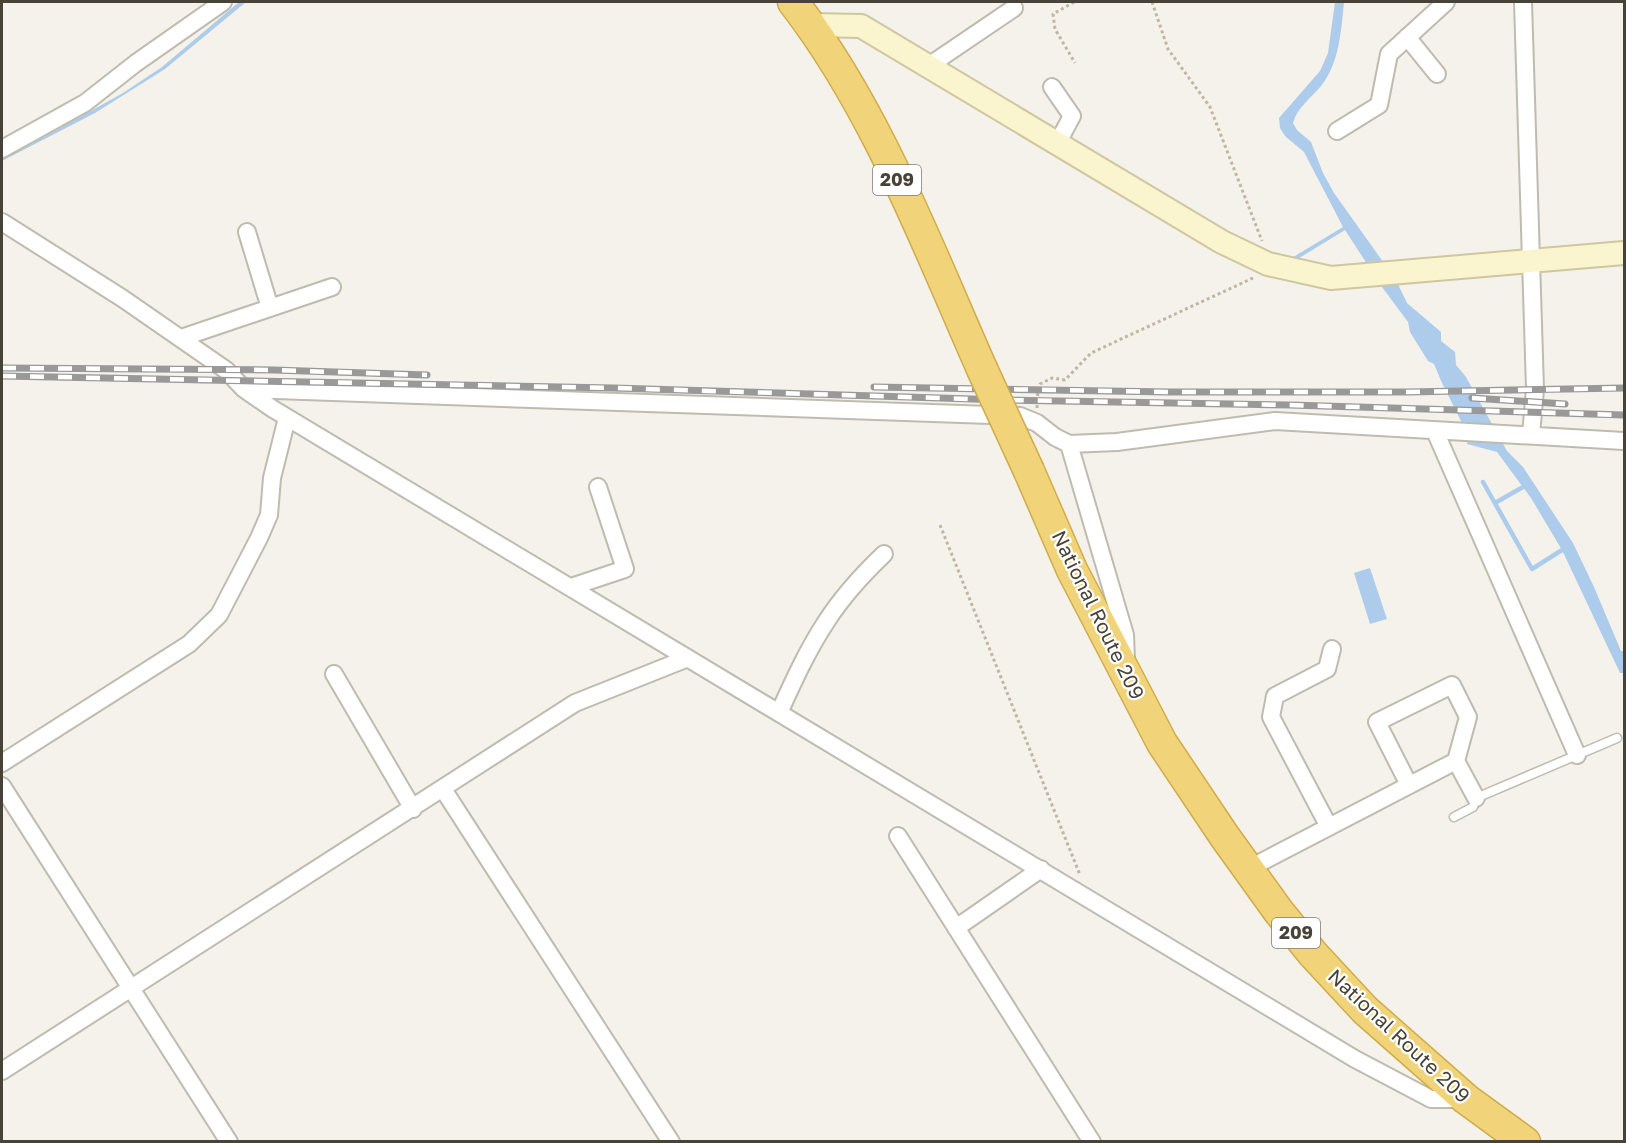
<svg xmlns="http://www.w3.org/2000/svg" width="1626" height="1143" font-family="'Golos Text',sans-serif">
	<rect width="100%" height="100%" fill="#f4f2eb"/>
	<!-- water -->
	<path fill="#adcceb" d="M 239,2 L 246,2 L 165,69 L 95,113 L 2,161 L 2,158 L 24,148 L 123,93 L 162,67 Z
		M 1335,2 L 1344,2 C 1341,30 1340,62 1321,86 C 1311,98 1297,108 1293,123 L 1297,130 L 1311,142 L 1323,173 L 1334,193 L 1396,280 L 1407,303 L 1441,332 L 1441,341 L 1455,352 L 1456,365 L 1466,377 L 1507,451 L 1523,467 L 1573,543 L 1594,587 L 1621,651 L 1624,651 L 1624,673 L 1620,673 L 1562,550 L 1531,498 L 1497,452 L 1467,444 L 1469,437 L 1442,383 L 1434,364 L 1428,361 L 1410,332 L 1408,322 L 1382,287 L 1345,230 L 1296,260 L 1290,259 L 1343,227 L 1304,152 L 1285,136 L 1280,128 L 1279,118 L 1320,71 L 1328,53 Z
		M 1370,568 L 1387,619 L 1370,624 L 1354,573 Z"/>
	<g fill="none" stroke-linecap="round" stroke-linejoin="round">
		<!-- stream -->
		<path stroke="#adcceb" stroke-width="4.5" d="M 1483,482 L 1532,569 L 1562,550
			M 1495,503 L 1523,487"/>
		<!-- lane casing -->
		<g stroke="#bfbbae" stroke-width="11">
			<path id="lane" d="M 1454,817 L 1473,807 L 1476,798 L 1617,738"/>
		</g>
		<!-- street casing -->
		<g stroke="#bfbbae" stroke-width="20">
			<path id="street" d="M 1523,2 L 1535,389 L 1531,435
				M 1407,37 L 1437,74
				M 927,67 L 1014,8
				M 1052,87 L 1072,116 L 1057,144
				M 1337,131 L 1379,105 L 1389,54 L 1446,2
				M 2,149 L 85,103 L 136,63 L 223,2
				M 2,222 L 122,298 L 226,370 L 244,389 L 273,409 L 1355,1059 L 1431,1099 L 1464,1099
				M 247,232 L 270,308
				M 181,338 L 332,287
				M 244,389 L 1020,416 L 1037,423 L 1055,437 L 1069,444 L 1117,442 L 1275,421 L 1624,441
				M 1435,431 L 1577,755
				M 1069,444 L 1125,635 L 1126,661
				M 571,587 L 625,569 L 598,487
				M 334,674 L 413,809
				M 779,713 C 793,682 807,651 826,622 C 842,597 863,574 884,554
				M 2,763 L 189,644 L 219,615 L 259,538 L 269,515 L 272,478 L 287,418
				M 1409,785 L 1377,722 L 1452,685 L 1468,717 L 1456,761
				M 2,786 L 229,1142
				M 443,789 L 671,1142
				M 1329,827 L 1271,717 L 1275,696 L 1327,669 L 1332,649
				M 898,836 L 1092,1142
				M 1248,869 L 1456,761 L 1476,798
				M 956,928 L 1041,869
				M 2,1071 L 575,703 L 688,658"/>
		</g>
		<!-- secondary casing -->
		<g stroke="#cfc79f" stroke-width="26">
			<path id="secondary" d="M 811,25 L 861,26 L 1222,242 L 1268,264 L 1331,278 L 1624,253"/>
		</g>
		<!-- highway casing -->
		<g stroke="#d0ab49" stroke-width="33">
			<path id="highway" d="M 793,2 C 876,109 927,245 982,369
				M 1029,471 L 1072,570 L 1162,743 L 1225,837 L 1279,912 L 1313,954 L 1365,1010 L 1466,1099 L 1525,1142"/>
		</g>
		<!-- path -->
		<path stroke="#bfb7a1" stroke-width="3" stroke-dasharray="3 3" stroke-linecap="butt" d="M 1074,2 L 1053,14 L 1055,29 L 1075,63
			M 1152,2 L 1168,49 L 1210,107 L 1262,241
			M 1037,408 L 1038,390 L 1040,384 L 1052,378 L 1065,380 L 1091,353 L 1253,278
			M 940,525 L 1080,875"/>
		<!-- lane -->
		<use href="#lane" stroke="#fff" stroke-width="8"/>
		<!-- street -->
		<use href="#street" stroke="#fff" stroke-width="16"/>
		<!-- secondary -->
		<use href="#secondary" stroke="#faf4cf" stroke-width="22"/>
		<!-- highway -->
		<use href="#highway" stroke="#f1d479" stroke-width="30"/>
		<!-- rail casing -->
		<g stroke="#999" stroke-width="7">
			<path id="rail" d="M 2,368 L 274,370 L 427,375
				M 2,376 L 614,388 L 1004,400 L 1290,405 L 1624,415
				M 874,387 L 1169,392 L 1408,392 L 1624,388
				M 1472,398 L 1565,404"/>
		</g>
		<!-- rail -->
		<use href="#rail" stroke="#fff" stroke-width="4.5" stroke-dasharray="14" stroke-linecap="butt"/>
		<!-- highway-bridge casing -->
		<g stroke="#d0ab49" stroke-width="33" stroke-linecap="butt">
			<path id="highway-bridge" d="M 982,369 L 1029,471"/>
		</g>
		<!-- highway-bridge -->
		<use href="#highway-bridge" stroke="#f1d479" stroke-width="30"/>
	</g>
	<g text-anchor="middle" stroke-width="4.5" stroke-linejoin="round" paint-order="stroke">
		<!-- shield labels -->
		<g fill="#fff" stroke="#7f7b74" stroke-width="1.5">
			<rect x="873" y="165" width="48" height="30" rx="4.5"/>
			<rect x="1272" y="918" width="48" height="30" rx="4.5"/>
		</g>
		<g font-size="18" font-weight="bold" fill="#484339">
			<text x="897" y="186">209</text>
			<text x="1296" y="939">209</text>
		</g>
		<!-- street labels -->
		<g font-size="20" fill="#484339" stroke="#fff">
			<text transform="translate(1098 615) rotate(64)" y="7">National Route 209</text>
			<text transform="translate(1399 1036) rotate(43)" y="7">National Route 209</text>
		</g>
	</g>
	<!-- border -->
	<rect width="1626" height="1143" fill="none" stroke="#484339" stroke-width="6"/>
</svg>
